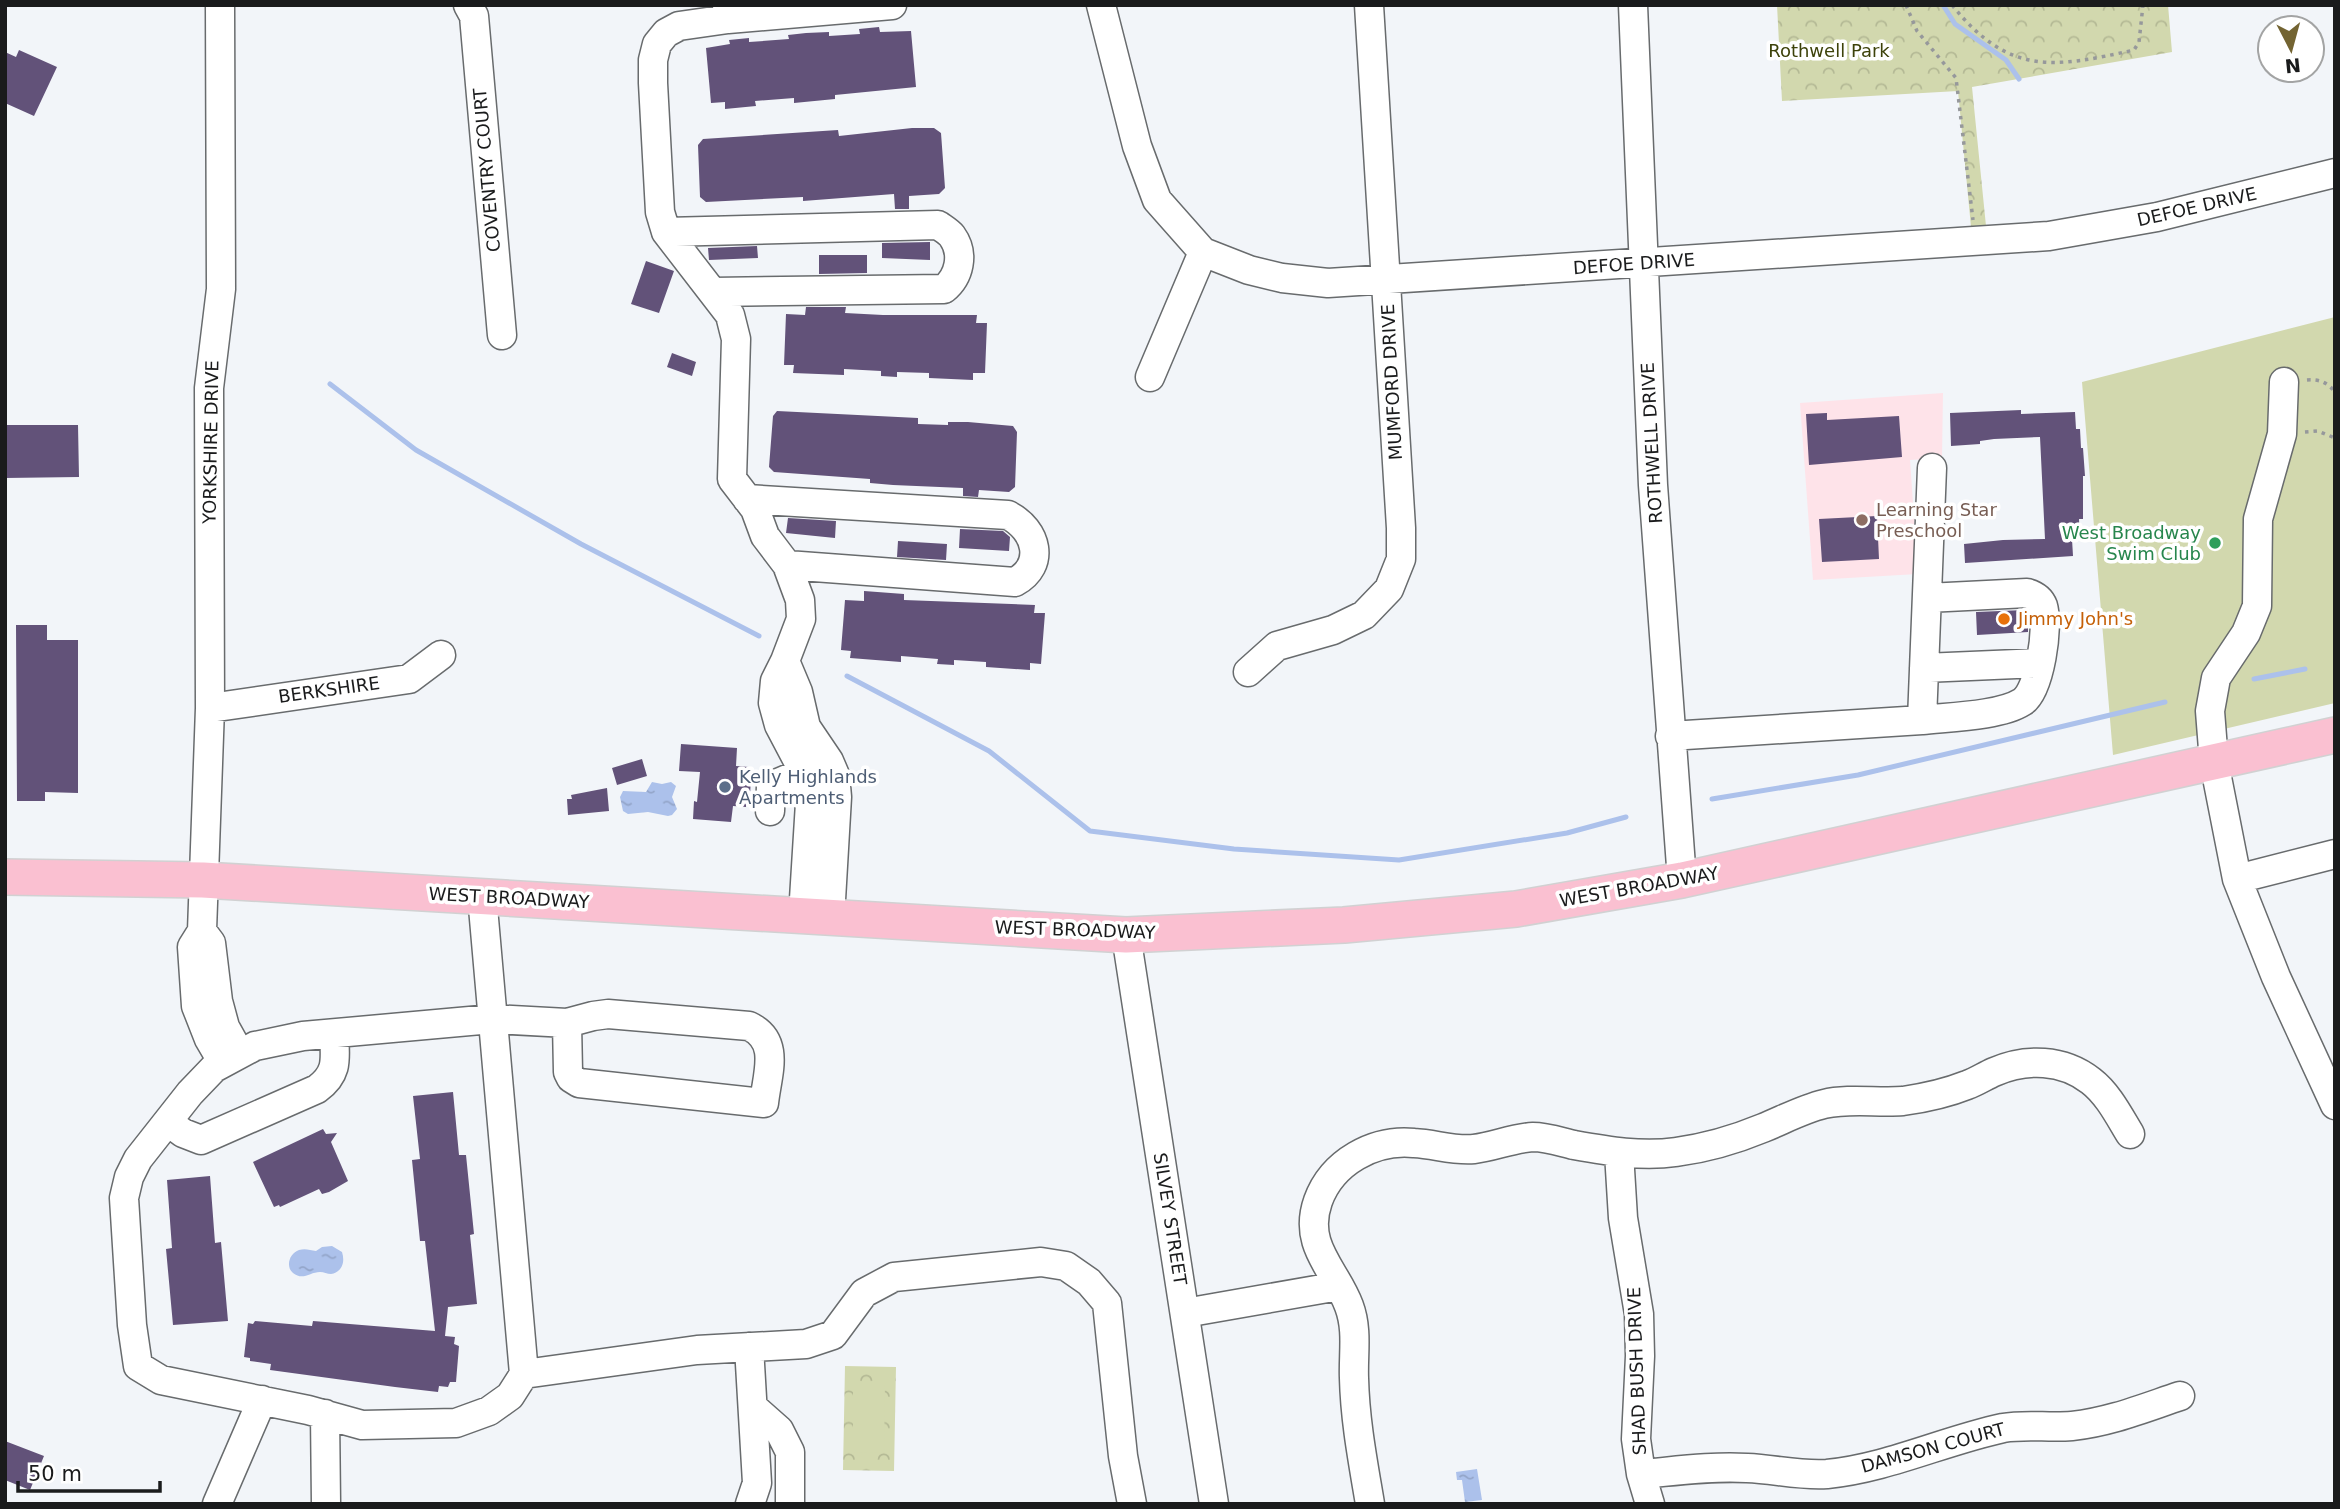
<svg xmlns="http://www.w3.org/2000/svg" width="2340" height="1509" font-family="'DejaVu Sans',sans-serif">
	<defs>
		<pattern id="park-crowns" width="20" height="18" patternUnits="userSpaceOnUse" patternTransform="scale(1.75)"><rect width="20" height="18" fill="#d2d8ae"/><path d="M2 6a3 3 0 1 1 6 0M12 15a3 3 0 1 1 6 0" fill="none" stroke="#b4b995"/></pattern>
		<pattern id="water-ripples" width="26" height="14" patternUnits="userSpaceOnUse" patternTransform="scale(1.75)"><rect width="26" height="14" fill="#acc1eb"/><path d="M2 4q2-2 4 0t4 0M15 11q2-2 4 0t4 0" fill="none" stroke="#93a5c9"/></pattern>
	</defs>
	<rect width="100%" height="100%" fill="#f2f5f9"/>
	<!-- education -->
	<path fill="#fee3e9" d="M 1943,393 L 1942,458 L 1910,460 L 1918,574 L 1813,580 L 1800,403 Z"/>
	<!-- park -->
	<path fill="url(#park-crowns)" d="M 1777,5 L 2168,5 L 2172,52 L 1972,87 L 1986,226 L 1971,227 L 1958,91 L 1782,101 Z
		M 845,1366 L 896,1367 L 894,1471 L 843,1470 Z"/>
	<!-- pitch -->
	<path fill="#d2d8ae" d="M 2335,317 L 2335,703 L 2113,755 L 2082,382 Z
		M 853,1384 L 885,1384 L 884,1452 L 853,1453 Z"/>
	<!-- water -->
	<path fill="url(#water-ripples)" d="M 652,782 L 662,784 L 671,782 L 676,786 L 672,797 L 677,809 L 672,815 L 668,816 L 648,812 L 628,814 L 623,811 L 620,797 L 623,791 L 646,792 Z
		M 332,1246 L 342,1252 C 345,1261 343,1272 331,1274 C 327,1274 324,1272 320,1272 C 310,1272 303,1281 293,1273 C 285,1266 290,1253 299,1250 C 305,1248 310,1250 316,1251 L 322,1247 Z
		M 1477,1469 L 1482,1500 L 1465,1502 L 1462,1480 L 1457,1480 L 1456,1472 Z"/>
	<g fill="none" stroke-linecap="round" stroke-linejoin="round">
		<!-- stream -->
		<path stroke="#acc1eb" stroke-width="5" d="M 1943,5 L 1955,24 L 2006,60 L 2019,79
			M 330,384 L 416,450 L 581,544 L 759,636
			M 847,676 L 989,751 L 1090,831 L 1234,849 L 1399,860 L 1567,833 L 1626,817
			M 2254,679 L 2305,669
			M 1712,799 L 1858,775 L 2165,702"/>
	</g>
	<!-- building -->
	<path fill="#625279" d="M 879,27 L 880,32 L 911,31 L 916,87 L 835,95 L 835,99 L 794,103 L 794,98 L 755,101 L 756,106 L 725,109 L 725,102 L 711,103 L 706,48 L 730,44 L 729,40 L 749,38 L 749,42 L 789,39 L 788,35 L 806,33 L 829,32 L 829,36 L 860,34 L 859,29 Z
		M 19,50 L 57,67 L 34,116 L 5,103 L 5,52 L 16,57 Z
		M 912,128 L 934,128 L 941,133 L 945,188 L 939,194 L 909,196 L 909,209 L 895,209 L 894,194 L 803,201 L 803,197 L 706,202 L 700,197 L 698,145 L 703,139 L 838,130 L 839,136 Z
		M 930,242 L 930,260 L 882,258 L 882,243 Z
		M 757,246 L 758,258 L 709,260 L 708,248 Z
		M 819,255 L 867,255 L 867,273 L 819,274 Z
		M 646,261 L 674,271 L 659,313 L 631,304 Z
		M 806,307 L 846,307 L 845,313 L 883,315 L 977,315 L 976,323 L 987,323 L 985,373 L 973,373 L 973,380 L 929,378 L 929,373 L 897,372 L 897,377 L 881,376 L 881,371 L 844,369 L 844,375 L 793,373 L 794,365 L 784,365 L 786,314 L 805,315 Z
		M 672,353 L 696,362 L 692,376 L 667,367 Z
		M 2021,410 L 2021,414 L 2075,412 L 2076,429 L 2080,429 L 2081,448 L 2083,448 L 2085,476 L 2083,476 L 2083,519 L 2079,519 L 2080,538 L 2072,539 L 2073,556 L 1965,563 L 1964,544 L 2003,540 L 2045,539 L 2040,437 L 1994,439 L 1980,441 L 1980,444 L 1951,446 L 1950,413 Z
		M 777,411 L 918,418 L 918,424 L 948,425 L 948,422 L 968,422 L 1013,426 L 1017,432 L 1015,487 L 1009,492 L 979,490 L 978,497 L 963,496 L 963,488 L 893,485 L 870,483 L 870,479 L 774,472 L 769,467 L 773,416 Z
		M 1827,413 L 1827,420 L 1899,416 L 1902,457 L 1809,465 L 1806,414 Z
		M 5,425 L 78,425 L 79,477 L 5,478 Z
		M 1877,516 L 1879,559 L 1822,562 L 1819,519 Z
		M 788,518 L 836,521 L 835,538 L 786,533 Z
		M 960,529 L 1003,531 L 1010,537 L 1009,551 L 959,548 Z
		M 898,541 L 947,544 L 946,560 L 897,557 Z
		M 864,591 L 904,594 L 904,600 L 1035,605 L 1034,613 L 1045,613 L 1041,664 L 1030,663 L 1030,670 L 986,667 L 986,662 L 954,660 L 954,665 L 937,664 L 938,659 L 901,656 L 901,662 L 850,658 L 851,651 L 841,650 L 845,600 L 864,601 Z
		M 2025,610 L 2028,617 L 2028,632 L 1977,635 L 1976,612 Z
		M 16,625 L 47,625 L 47,640 L 78,640 L 78,793 L 45,792 L 45,801 L 17,801 Z
		M 681,744 L 737,748 L 736,766 L 749,767 L 748,778 L 751,778 L 750,795 L 746,795 L 746,807 L 733,806 L 731,822 L 693,819 L 694,801 L 697,802 L 700,772 L 679,771 Z
		M 642,759 L 647,776 L 617,785 L 612,768 Z
		M 607,788 L 609,811 L 568,815 L 567,799 L 572,799 L 571,795 Z
		M 453,1092 L 459,1155 L 466,1155 L 474,1234 L 470,1235 L 477,1304 L 448,1307 L 445,1336 L 455,1337 L 454,1344 L 459,1346 L 456,1382 L 450,1382 L 448,1387 L 439,1386 L 438,1392 L 395,1387 L 270,1370 L 271,1364 L 250,1361 L 250,1358 L 244,1357 L 248,1323 L 253,1324 L 255,1321 L 312,1326 L 313,1321 L 435,1331 L 425,1241 L 420,1241 L 412,1160 L 420,1159 L 413,1096 Z
		M 323,1129 L 326,1134 L 337,1133 L 331,1142 L 348,1181 L 329,1192 L 322,1194 L 319,1189 L 280,1207 L 279,1205 L 274,1207 L 253,1162 Z
		M 210,1176 L 215,1243 L 221,1242 L 228,1321 L 173,1325 L 166,1249 L 172,1248 L 167,1180 Z
		M 5,1441 L 44,1456 L 30,1490 L 5,1480 Z"/>
	<g fill="none" stroke-linecap="round" stroke-linejoin="round">
		<!-- minor casing -->
		<g stroke="#686b6d" stroke-width="31">
			<path id="minor" d="M 220,5 L 221,289 L 209,388 L 210,708 L 202,931 L 192,947 L 196,1006 L 209,1039 L 223,1063
				M 468,5 L 474,16 L 502,335
				M 727,5 L 728,19 L 679,26 L 666,33 L 657,44 L 653,60 L 653,83 L 660,212 L 666,232 L 730,315 L 736,339 L 732,479 L 755,509 L 765,536 L 787,565 L 800,600 L 801,619 L 785,661 L 775,681 L 773,703 L 779,725 L 809,782 L 810,803 L 803,915
				M 1101,5 L 1137,146 L 1157,200 L 1203,252 L 1249,270 L 1282,278 L 1328,283 L 2049,236 L 2157,217 L 2335,173
				M 1633,5 L 1653,485 L 1682,880
				M 728,19 L 892,5
				M 666,232 L 938,225 C 942,228 949,232 952,236 C 965,254 959,277 944,289 L 713,292
				M 1150,377 L 1203,252
				M 2284,382 L 2282,434 L 2258,519 L 2257,606 L 2246,633 L 2216,678 L 2210,711 L 2214,762 L 2237,879 L 2276,977 L 2335,1105
				M 747,499 L 1008,515 C 1037,530 1046,565 1015,582 L 787,565
				M 785,661 L 798,692 L 806,727 L 829,761 L 835,775 L 837,797 L 830,917
				M 1924,668 L 2040,663
				M 1248,672 L 1277,646 L 1333,630 L 1364,615 L 1389,589 L 1401,559 L 1401,528 L 1369,5
				M 210,708 L 409,679 L 441,655
				M 1922,720 C 1948,717 2000,716 2022,702 C 2040,691 2049,626 2043,606 C 2040,598 2034,595 2027,593 L 1927,598
				M 1670,736 L 1922,720 L 1932,468
				M 770,811 L 771,786 L 820,765
				M 2237,879 L 2335,854
				M 482,896 L 524,1374
				M 202,931 L 211,943 L 218,1001 L 225,1027 L 240,1054
				M 1126,935 L 1214,1504
				M 567,1023 L 568,1072 L 571,1078 L 579,1083 L 764,1103 C 767,1074 781,1041 749,1026 L 608,1014 L 593,1016 L 567,1023 L 492,1019 L 303,1036 L 255,1046 L 214,1068 L 190,1093 L 138,1159 L 129,1177 L 124,1198 L 132,1325 L 138,1366 L 161,1380 L 308,1410 L 362,1425 L 456,1423 L 489,1411 L 510,1396 L 524,1374 L 697,1350 L 806,1344 L 833,1335 L 864,1293 L 894,1277 L 1041,1262 L 1066,1266 L 1089,1282 L 1107,1303 L 1123,1456 L 1132,1504
				M 168,1122 L 183,1133 L 201,1140 L 317,1089 C 339,1073 335,1058 334,1034
				M 1619,1153 L 1623,1218 L 1639,1314 L 1640,1356 L 1636,1439 L 1641,1474 L 1650,1504
				M 1185,1313 L 1339,1286
				M 749,1347 L 757,1483 L 750,1504
				M 753,1407 L 779,1430 L 790,1452 L 790,1504
				M 325,1414 L 326,1504
				M 1641,1474 C 1676,1471 1711,1466 1747,1468 C 1774,1469 1800,1476 1827,1474 C 1888,1468 1943,1441 2003,1428 C 2025,1424 2049,1428 2072,1426 C 2110,1422 2144,1408 2180,1396
				M 217,1504 L 262,1400
				M 1370,1504 C 1363,1462 1355,1421 1354,1378 C 1353,1354 1358,1330 1349,1306 C 1336,1270 1302,1246 1318,1201 C 1332,1162 1374,1139 1414,1143 C 1435,1144 1453,1151 1474,1149 C 1493,1147 1513,1138 1533,1137 C 1546,1137 1561,1142 1574,1145 C 1608,1151 1642,1157 1676,1152 C 1706,1148 1734,1140 1763,1128 C 1783,1120 1803,1109 1824,1104 C 1849,1098 1877,1103 1903,1101 C 1924,1098 1947,1093 1967,1085 C 1976,1082 1985,1076 1994,1072 C 2026,1058 2063,1059 2091,1081 C 2108,1094 2119,1116 2130,1134"/>
		</g>
		<!-- major casing -->
		<g stroke="#d1d1d2" stroke-width="38">
			<path id="major" d="M 5,877 L 203,880 L 1126,935 L 1344,925 L 1516,909 L 1682,880 L 2335,735"/>
		</g>
		<!-- path -->
		<path stroke="#96989b" stroke-width="3.5" stroke-dasharray="3.5 5" stroke-linecap="butt" d="M 1906,5 L 1917,31 L 1956,78 L 1973,220
			M 1952,5 C 2009,76 2053,68 2134,50 L 2139,42 L 2143,5
			M 2307,380 C 2319,379 2327,382 2335,392
			M 2305,432 L 2318,431 L 2335,438"/>
		<!-- minor -->
		<use href="#minor" stroke="#fff" stroke-width="28"/>
		<!-- major -->
		<use href="#major" stroke="#fac0d1" stroke-width="35"/>
	</g>
	<!-- markers -->
	<circle fill="#8d6e63" stroke="#fff" stroke-width="2.5" cx="1862" cy="520" r="7"/>
	<circle fill="#2e9e5b" stroke="#fff" stroke-width="2.5" cx="2215" cy="543" r="7"/>
	<circle fill="#e8710a" stroke="#fff" stroke-width="2.5" cx="2004" cy="619" r="7"/>
	<circle fill="#5c6f8a" stroke="#fff" stroke-width="2.5" cx="725" cy="787" r="7"/>
	<g text-anchor="middle" stroke-width="7" stroke-linejoin="round" paint-order="stroke">
		<!-- park labels -->
		<g font-size="18" fill="#3d420a" stroke="#fff">
			<text x="1829" y="57">Rothwell Park</text>
		</g>
		<!-- street labels -->
		<g font-size="18" fill="#1a1b1c" stroke="#fff">
			<text transform="translate(487 170) rotate(-95)" y="6">COVENTRY COURT</text>
			<text transform="translate(2197 207) rotate(-13)" y="6">DEFOE DRIVE</text>
			<text transform="translate(1634 264) rotate(-4)" y="6">DEFOE DRIVE</text>
			<text transform="translate(1392 382) rotate(-93)" y="6">MUMFORD DRIVE</text>
			<text transform="translate(211 442) rotate(-89)" y="6">YORKSHIRE DRIVE</text>
			<text transform="translate(1652 443) rotate(-93)" y="6">ROTHWELL DRIVE</text>
			<text transform="translate(329 690) rotate(-8)" y="6">BERKSHIRE</text>
			<text transform="translate(1639 887) rotate(-10)" y="6">WEST BROADWAY</text>
			<text transform="translate(509 898) rotate(3)" y="6">WEST BROADWAY</text>
			<text transform="translate(1075 930) rotate(2)" y="6">WEST BROADWAY</text>
			<text transform="translate(1170 1219) rotate(81)" y="6">SILVEY STREET</text>
			<text transform="translate(1637 1371) rotate(-92)" y="6">SHAD BUSH DRIVE</text>
			<text transform="translate(1933 1448) rotate(-15)" y="6">DAMSON COURT</text>
		</g>
		<!-- education labels -->
		<g font-size="18" fill="#785e54" stroke="#fff" text-anchor="start">
			<text x="1876" y="516">Learning Star<tspan x="1876" dy="21">Preschool</tspan></text>
		</g>
		<!-- leisure labels -->
		<g font-size="18" fill="#27864d" stroke="#fff" text-anchor="end">
			<text x="2201" y="539">West Broadway<tspan x="2201" dy="21">Swim Club</tspan></text>
		</g>
		<!-- food labels -->
		<g font-size="18" fill="#c56008" stroke="#fff" text-anchor="start">
			<text x="2018" y="625">Jimmy John's</text>
		</g>
		<!-- service labels -->
		<g font-size="18" fill="#4e5e75" stroke="#fff" text-anchor="start">
			<text x="739" y="783">Kelly Highlands<tspan x="739" dy="21">Apartments</tspan></text>
		</g>
	</g>
	<!-- border -->
	<rect width="2340" height="1509" fill="none" stroke="#1a1b1c" stroke-width="14"/>
	<!-- north arrow -->
	<g transform="translate(2291 49) rotate(174)"><circle r="33" fill="#ffffff" stroke="#a3a4a4" stroke-width="2"/>
	<path d="M0-5L12 26L0 18L-12 26Z" fill="#736432"/>
	<text y="-10" font-size="19" font-weight="bold" text-anchor="middle" fill="#1a1b1c">N</text>
	</g>
	<!-- scale -->
	<path d="M18 1481v10h142v-10" fill="none" stroke="#1a1b1c" stroke-width="3.5"/>
	<text x="28" y="1481" font-size="21" fill="#1a1b1c" stroke="#ffffff" stroke-width="5" paint-order="stroke">50 m</text>
</svg>
